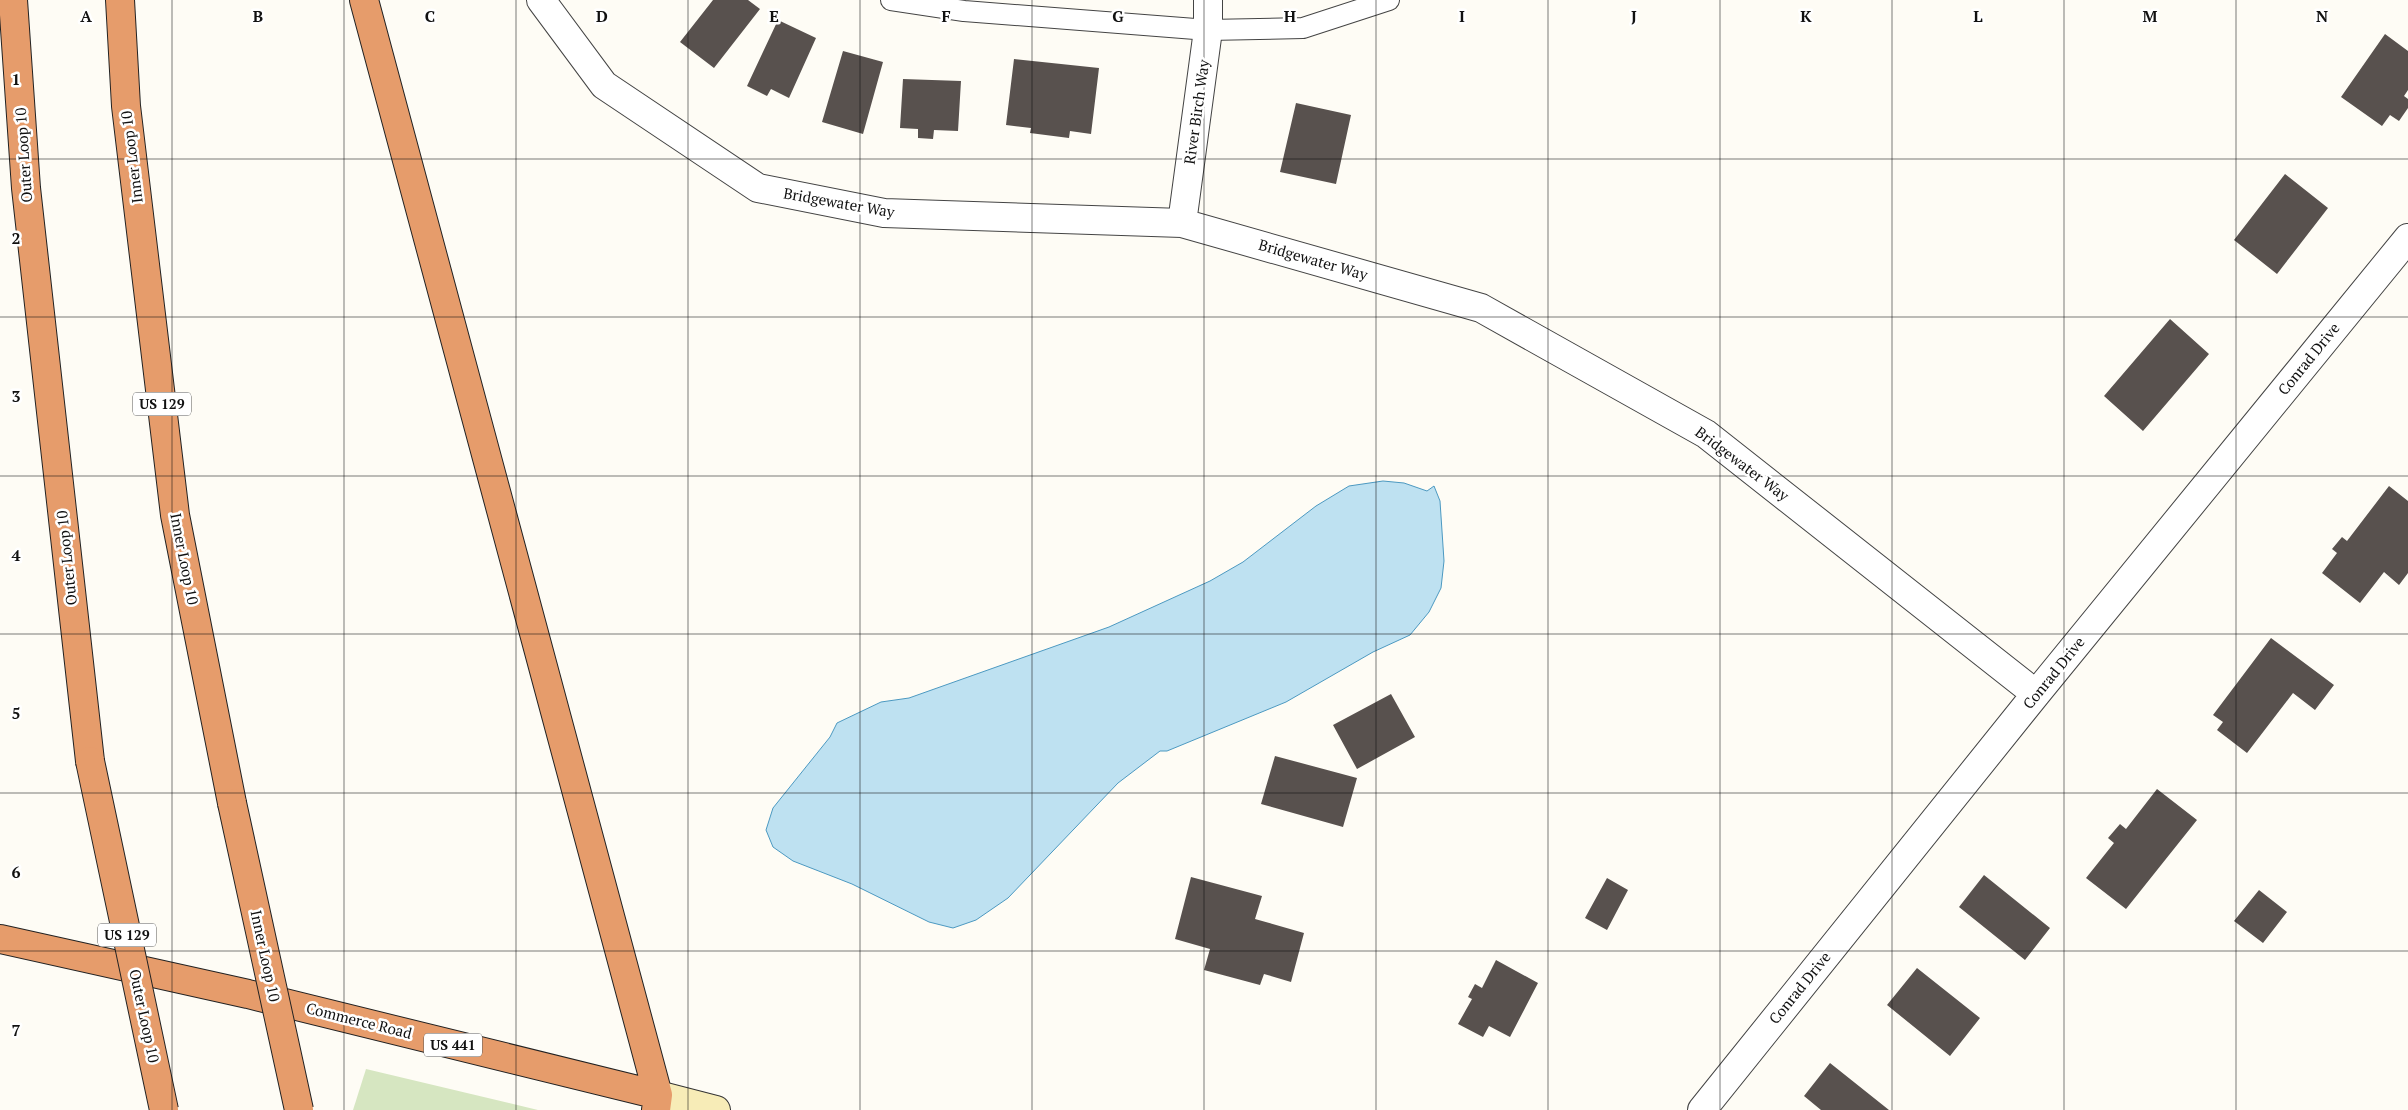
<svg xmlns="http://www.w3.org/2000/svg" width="2408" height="1110" font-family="'PT Serif',serif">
	<rect width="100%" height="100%" fill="#fefcf5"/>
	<!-- green -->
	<path fill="#d6e6c1" d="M 366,1069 L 538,1110 L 353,1110 Z"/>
	<!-- water -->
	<path fill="#bee1f1" stroke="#4c99c1" d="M 1383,481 L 1404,483 L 1427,491 L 1434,486 L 1440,501 L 1444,561 L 1441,588 L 1429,612 L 1410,635 L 1373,652 L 1286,702 L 1167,751 L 1160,751 L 1118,783 L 1008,898 L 976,920 L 953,928 L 929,922 L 852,884 L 793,861 L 773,847 L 766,830 L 773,808 L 830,737 L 837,723 L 881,702 L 909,698 L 1109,627 L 1210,581 L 1243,562 L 1316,506 L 1349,486 Z"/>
	<!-- building -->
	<path fill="#58514e" d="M 713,0 L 748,0 L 760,9 L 714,68 L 680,42 Z
		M 778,20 L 816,38 L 789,98 L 771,89 L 767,96 L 747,86 Z
		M 2385,34 L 2408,51 L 2408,90 L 2404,96 L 2408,99 L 2408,108 L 2399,121 L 2390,115 L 2382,126 L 2341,97 Z
		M 843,51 L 883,62 L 863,134 L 822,122 Z
		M 1014,59 L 1099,68 L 1091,134 L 1070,131 L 1069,138 L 1030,133 L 1031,128 L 1006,125 Z
		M 903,79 L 961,81 L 958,131 L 934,130 L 933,139 L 918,138 L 918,129 L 900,128 Z
		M 1296,103 L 1351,115 L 1336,184 L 1280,172 Z
		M 2285,174 L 2328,208 L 2277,274 L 2234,240 Z
		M 2170,319 L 2209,354 L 2143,431 L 2104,396 Z
		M 2389,486 L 2408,501 L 2408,573 L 2399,585 L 2384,572 L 2360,603 L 2322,573 L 2337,553 L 2332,549 L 2342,537 L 2347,541 Z
		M 2271,638 L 2334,685 L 2315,710 L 2293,693 L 2247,753 L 2217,730 L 2223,722 L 2213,715 Z
		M 1391,694 L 1415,737 L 1357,769 L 1333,725 Z
		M 1275,756 L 1357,778 L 1343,827 L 1261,804 Z
		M 2157,789 L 2197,820 L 2126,909 L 2086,878 L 2114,843 L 2108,838 L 2120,824 L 2126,829 Z
		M 1984,875 L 2050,928 L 2025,960 L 1959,907 Z
		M 1191,877 L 1262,896 L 1255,919 L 1304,933 L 1291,982 L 1264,974 L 1260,985 L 1204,970 L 1210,949 L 1175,939 Z
		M 1607,878 L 1628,890 L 1607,930 L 1585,918 Z
		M 2259,890 L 2287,912 L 2263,943 L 2234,921 Z
		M 1496,960 L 1538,983 L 1510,1037 L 1489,1026 L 1483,1037 L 1458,1024 L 1472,999 L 1468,997 L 1475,984 L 1482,988 Z
		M 1917,968 L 1980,1018 L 1950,1056 L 1887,1005 Z
		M 1830,1063 L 1889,1110 L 1821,1110 L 1804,1096 Z"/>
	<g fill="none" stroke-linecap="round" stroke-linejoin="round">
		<!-- lane casing -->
		<g stroke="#444" stroke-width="22">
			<path id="lane" d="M 891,0 L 964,11 L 1208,30 L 1303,28 L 1389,0"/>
		</g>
		<!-- street casing -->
		<g stroke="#444" stroke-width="30">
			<path id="street" d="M 541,0 L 604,85 L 758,188 L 884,213 L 1182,223 L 1481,308 L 1706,434 L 2036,694
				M 1182,223 L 1208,30 L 1208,0
				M 1702,1110 L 2036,694 L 2408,238"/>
		</g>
		<!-- secondary casing -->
		<g stroke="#333" stroke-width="30">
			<path id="secondary" d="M 658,1095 L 716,1110"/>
		</g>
		<!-- highway casing -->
		<g stroke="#222" stroke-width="30">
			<path id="highway" d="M 13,0 L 26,188 L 90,761
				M 120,0 L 126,106 L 175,515 L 232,803
				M 364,0 L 658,1095 L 656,1110
				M 0,939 L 248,994 L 658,1095"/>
		</g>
		<!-- lane -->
		<use href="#lane" stroke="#fff" stroke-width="20"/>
		<!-- street -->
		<use href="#street" stroke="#fff" stroke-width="28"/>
		<!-- secondary -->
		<use href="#secondary" stroke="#f7ecb7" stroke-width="28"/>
		<!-- highway -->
		<use href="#highway" stroke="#e69c6b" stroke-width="28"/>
		<!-- highway-bridge casing -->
		<g stroke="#222" stroke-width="30" stroke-linecap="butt">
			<path id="highway-bridge" d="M 90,761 L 164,1110
				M 232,803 L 299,1110"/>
		</g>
		<!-- highway-bridge -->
		<use href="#highway-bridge" stroke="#e69c6b" stroke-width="28"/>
	</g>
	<!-- grid -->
	<path fill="none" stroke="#111" stroke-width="1" stroke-opacity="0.55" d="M 172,0 L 172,1110M 344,0 L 344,1110M 516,0 L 516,1110M 688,0 L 688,1110M 860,0 L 860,1110M 1032,0 L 1032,1110M 1204,0 L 1204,1110M 1376,0 L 1376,1110M 1548,0 L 1548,1110M 1720,0 L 1720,1110M 1892,0 L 1892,1110M 2064,0 L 2064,1110M 2236,0 L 2236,1110M 0,159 L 2408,159M 0,317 L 2408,317M 0,476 L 2408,476M 0,634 L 2408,634M 0,793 L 2408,793M 0,951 L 2408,951"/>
	<g text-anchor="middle" stroke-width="5" stroke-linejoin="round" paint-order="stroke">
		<!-- shield labels -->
		<g fill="#fff" stroke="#585858" stroke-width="1">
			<rect x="133" y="392.5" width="58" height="23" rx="4"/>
			<rect x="98" y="923.5" width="58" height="23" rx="4"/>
			<rect x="424" y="1033.5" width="58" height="23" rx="4"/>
		</g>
		<g font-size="14" font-weight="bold" fill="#111">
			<text x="162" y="409">US 129</text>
			<text x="127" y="940">US 129</text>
			<text x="453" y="1050">US 441</text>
		</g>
		<!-- street labels -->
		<g font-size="15" fill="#111" stroke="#fff">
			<text transform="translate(1197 112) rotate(-82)" y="5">River Birch Way</text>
			<text transform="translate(24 155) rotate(-94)" y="5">Outer Loop 10</text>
			<text transform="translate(132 157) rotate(-97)" y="5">Inner Loop 10</text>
			<text transform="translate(839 203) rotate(10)" y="5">Bridgewater Way</text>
			<text transform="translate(1313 260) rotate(16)" y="5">Bridgewater Way</text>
			<text transform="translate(2309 359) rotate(-51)" y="5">Conrad Drive</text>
			<text transform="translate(1742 464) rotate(37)" y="5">Bridgewater Way</text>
			<text transform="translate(67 558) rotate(-96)" y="5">Outer Loop 10</text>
			<text transform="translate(184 559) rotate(79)" y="5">Inner Loop 10</text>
			<text transform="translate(2054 673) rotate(-51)" y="5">Conrad Drive</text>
			<text transform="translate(265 956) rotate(78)" y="5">Inner Loop 10</text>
			<text transform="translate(1800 988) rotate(-51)" y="5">Conrad Drive</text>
			<text transform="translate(144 1016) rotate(78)" y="5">Outer Loop 10</text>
			<text transform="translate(359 1021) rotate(14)" y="5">Commerce Road</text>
		</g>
	</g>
	<g font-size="16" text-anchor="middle" font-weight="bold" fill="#111" stroke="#fff" stroke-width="5" stroke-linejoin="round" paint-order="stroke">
		<text x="86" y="22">A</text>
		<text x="258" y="22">B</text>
		<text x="430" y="22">C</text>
		<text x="602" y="22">D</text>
		<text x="774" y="22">E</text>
		<text x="946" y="22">F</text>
		<text x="1118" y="22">G</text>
		<text x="1290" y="22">H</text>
		<text x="1462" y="22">I</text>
		<text x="1634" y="22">J</text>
		<text x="1806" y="22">K</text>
		<text x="1978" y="22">L</text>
		<text x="2150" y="22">M</text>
		<text x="2322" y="22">N</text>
		<text x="16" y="85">1</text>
		<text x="16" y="244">2</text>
		<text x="16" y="402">3</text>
		<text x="16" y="561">4</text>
		<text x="16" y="719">5</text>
		<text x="16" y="878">6</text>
		<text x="16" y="1036">7</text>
	</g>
</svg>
